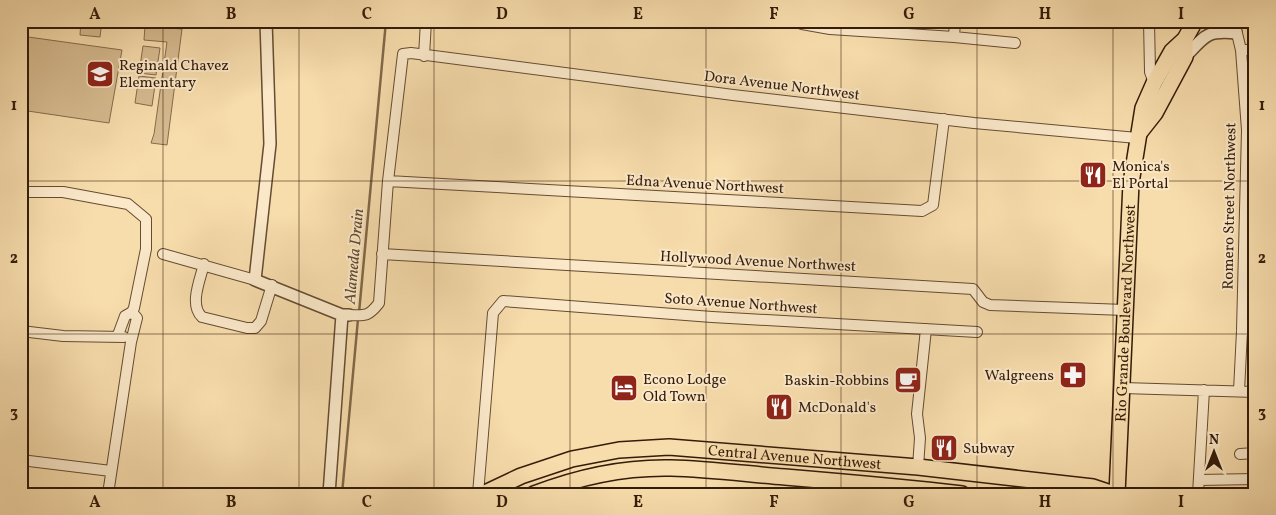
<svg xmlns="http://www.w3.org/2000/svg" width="1276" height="515" font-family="Vollkorn,serif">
	<rect width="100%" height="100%" fill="#f7dcac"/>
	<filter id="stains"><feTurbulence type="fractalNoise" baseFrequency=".004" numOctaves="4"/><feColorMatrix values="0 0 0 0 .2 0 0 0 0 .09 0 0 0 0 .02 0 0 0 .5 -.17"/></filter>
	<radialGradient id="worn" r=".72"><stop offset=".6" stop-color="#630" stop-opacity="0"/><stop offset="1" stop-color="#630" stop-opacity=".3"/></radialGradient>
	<!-- green -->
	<path fill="#d6bb90" stroke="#856c4c" d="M 81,21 L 102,21 L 100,37 L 80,35 Z
		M 145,26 L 182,29 L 167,145 L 151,143 L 154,134 L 167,42 L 144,40 Z
		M 21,36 L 122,50 L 109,123 L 21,110 Z
		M 143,46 L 160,48 L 156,75 L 139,73 Z
		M 139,76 L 156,78 L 152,106 L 135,103 Z"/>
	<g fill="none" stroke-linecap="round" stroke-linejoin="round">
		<!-- stream -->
		<path stroke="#81684a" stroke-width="2.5" d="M 359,313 L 386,21
			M 342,494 L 358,319"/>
		<!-- minor casing -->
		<g stroke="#654c32" stroke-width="12">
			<path id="minor" d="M 1149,21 L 1150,72 L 1154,83
				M 1234,21 L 1241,50 L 1247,130 L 1242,331 L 1239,391
				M 802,24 L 830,29 L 954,37 L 1015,43
				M 954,37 L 955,21
				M 1241,50 L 1255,50
				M 424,56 L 426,21
				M 388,181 L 922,211 L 933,205 L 944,119
				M 21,192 L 63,192 L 128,204 L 146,219 L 146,249 L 134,308 L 132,312 L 125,316 L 118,335
				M 163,254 L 255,280
				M 382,254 L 973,289 L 983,302 L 990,305 L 1125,310
				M 204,264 C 200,280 189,305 202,317 L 247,328 L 255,328 L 261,321 L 272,285
				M 349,315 C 366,316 369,316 379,303 L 388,181 L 403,54 L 411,53 L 733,95 L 974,123 L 1137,138
				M 21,331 L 63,336 L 124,337
				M 1242,331 L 1255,330
				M 1123,388 L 1255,392
				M 1240,454 L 1255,453
				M 21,460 L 111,471
				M 918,467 L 920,438 L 917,414 L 926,329
				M 1199,480 L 1255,479
				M 108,494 L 131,342 L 137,318 L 132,312
				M 478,494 L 493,313 L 503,301 L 712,317 L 977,332
				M 1198,494 L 1204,390"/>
		</g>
		<!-- tertiary casing -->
		<g stroke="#654c32" stroke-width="14">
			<path id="tertiary" d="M 266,21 L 270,144 L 255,280 L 342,315 L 349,315
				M 1185,57 C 1205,36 1206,30 1236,33
				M 329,494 L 342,315"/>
		</g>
		<!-- primary casing -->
		<g stroke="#341c09" stroke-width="18">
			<g id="primary">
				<path d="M 1140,132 L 1155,113 L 1185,57 L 1185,39"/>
				<path id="s1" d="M 483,494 L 521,476 L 572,459 L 619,450 L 669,447 L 918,467 L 1093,487 L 1114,494"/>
				<path d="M 534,494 C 578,477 625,467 671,468 C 709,469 747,474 785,477 C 844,482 903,487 962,494"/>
				<path id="s2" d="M 1117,494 L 1131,183 L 1143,108 L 1154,83 L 1172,51 L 1185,39 L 1195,21"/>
			</g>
		</g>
		<!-- minor -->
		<use href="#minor" stroke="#fae8c9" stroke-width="10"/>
		<!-- tertiary -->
		<use href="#tertiary" stroke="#fae8c9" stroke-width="11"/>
		<!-- primary -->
		<use href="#primary" stroke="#f7dcac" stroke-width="15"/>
	</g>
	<!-- grid -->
	<path fill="none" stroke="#341c09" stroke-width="1" stroke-opacity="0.55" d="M 163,21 L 163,494M 299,21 L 299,494M 434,21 L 434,494M 570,21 L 570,494M 706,21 L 706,494M 841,21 L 841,494M 977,21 L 977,494M 1113,21 L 1113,494M 21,181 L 1255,181M 21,334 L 1255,334"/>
	<!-- icons -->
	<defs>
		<g id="school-square" transform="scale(1.4375)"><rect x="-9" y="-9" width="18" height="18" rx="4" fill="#8f2418" stroke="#fae8c9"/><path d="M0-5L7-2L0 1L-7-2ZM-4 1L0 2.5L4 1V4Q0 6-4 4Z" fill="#fff"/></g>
		<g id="restaurant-square" transform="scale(1.4375)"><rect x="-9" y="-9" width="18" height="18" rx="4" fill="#8f2418" stroke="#fae8c9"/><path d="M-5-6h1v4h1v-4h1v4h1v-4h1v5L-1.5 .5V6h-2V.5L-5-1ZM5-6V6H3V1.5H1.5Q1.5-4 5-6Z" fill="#fff"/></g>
		<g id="pharmacy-square" transform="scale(1.4375)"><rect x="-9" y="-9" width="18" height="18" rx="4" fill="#8f2418" stroke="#fae8c9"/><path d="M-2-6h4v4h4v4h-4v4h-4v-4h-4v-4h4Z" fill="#fff"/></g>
		<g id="cafe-square" transform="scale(1.4375)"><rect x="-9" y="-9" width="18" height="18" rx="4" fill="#8f2418" stroke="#fae8c9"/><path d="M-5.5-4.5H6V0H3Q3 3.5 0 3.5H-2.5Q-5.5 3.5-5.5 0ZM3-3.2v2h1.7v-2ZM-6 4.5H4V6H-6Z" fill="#fff"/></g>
		<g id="hotel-square" transform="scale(1.4375)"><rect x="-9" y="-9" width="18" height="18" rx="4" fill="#8f2418" stroke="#fae8c9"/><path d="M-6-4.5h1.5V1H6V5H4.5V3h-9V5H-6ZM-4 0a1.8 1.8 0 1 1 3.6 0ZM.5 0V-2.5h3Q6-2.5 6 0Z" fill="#fff"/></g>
	</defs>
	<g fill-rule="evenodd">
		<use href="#school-square" x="100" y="74"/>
		<use href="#restaurant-square" x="1093" y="175"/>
		<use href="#pharmacy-square" x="1073" y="375"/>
		<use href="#cafe-square" x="908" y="380"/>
		<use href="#hotel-square" x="624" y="388"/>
		<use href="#restaurant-square" x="779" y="407"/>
		<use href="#restaurant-square" x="944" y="448"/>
	</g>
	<g text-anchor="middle" stroke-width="4" stroke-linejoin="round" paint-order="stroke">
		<!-- poi labels -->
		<g font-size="15" fill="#341c09" stroke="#fae8c9" text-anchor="start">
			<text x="119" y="70">Reginald Chavez<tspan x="119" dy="17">Elementary</tspan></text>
			<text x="1112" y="171">Monica's<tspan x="1112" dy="17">El Portal</tspan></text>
			<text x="1054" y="380" text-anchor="end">Walgreens</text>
			<text x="643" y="384">Econo Lodge<tspan x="643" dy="17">Old Town</tspan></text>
			<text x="889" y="385" text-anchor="end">Baskin-Robbins</text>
			<text x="798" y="412">McDonald's</text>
			<text x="963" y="453">Subway</text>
		</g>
		<!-- street labels -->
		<g font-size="15" fill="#341c09" stroke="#fae8c9">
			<text transform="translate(782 85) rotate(7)" y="5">Dora Avenue Northwest</text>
			<text transform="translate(705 184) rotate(3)" y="5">Edna Avenue Northwest</text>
			<text transform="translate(1229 206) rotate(-89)" y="5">Romero Street Northwest</text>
			<text transform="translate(758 261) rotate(3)" y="5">Hollywood Avenue Northwest</text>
			<text transform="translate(741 303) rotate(4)" y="5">Soto Avenue Northwest</text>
			<text dy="5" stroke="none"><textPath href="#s2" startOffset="181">Rio Grande Boulevard Northwest</textPath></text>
			<text dy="5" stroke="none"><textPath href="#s1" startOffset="320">Central Avenue Northwest</textPath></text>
		</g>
		<!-- water labels -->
		<g font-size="16" font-style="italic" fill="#61482f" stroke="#fae8c9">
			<text transform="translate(353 256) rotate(-85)" y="6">Alameda Drain</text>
		</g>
	</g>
	<!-- margin -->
	<rect width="1276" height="515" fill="none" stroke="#f7dcac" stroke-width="55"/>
	<!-- north arrow -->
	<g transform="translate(1214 452)" stroke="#fae8c9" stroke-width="4" paint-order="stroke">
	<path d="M0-4L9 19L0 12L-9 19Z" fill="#341c09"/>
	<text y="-8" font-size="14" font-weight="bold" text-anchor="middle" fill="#341c09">N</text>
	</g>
	<rect x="28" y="28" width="1220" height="460" fill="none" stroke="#341c09" stroke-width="2"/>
	<g font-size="16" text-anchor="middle" font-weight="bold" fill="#341c09">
		<text x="95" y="19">A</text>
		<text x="231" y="19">B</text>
		<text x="367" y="19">C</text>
		<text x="502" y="19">D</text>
		<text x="638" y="19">E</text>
		<text x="774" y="19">F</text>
		<text x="909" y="19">G</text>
		<text x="1045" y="19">H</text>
		<text x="1181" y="19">I</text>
		<text x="14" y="110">1</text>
		<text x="1262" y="110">1</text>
		<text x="14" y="263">2</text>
		<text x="1262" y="263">2</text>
		<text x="14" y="417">3</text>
		<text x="1262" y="417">3</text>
		<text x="95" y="507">A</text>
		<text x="231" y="507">B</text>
		<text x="367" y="507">C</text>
		<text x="502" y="507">D</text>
		<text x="638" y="507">E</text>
		<text x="774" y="507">F</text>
		<text x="909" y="507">G</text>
		<text x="1045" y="507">H</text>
		<text x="1181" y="507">I</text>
	</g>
	<rect width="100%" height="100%" filter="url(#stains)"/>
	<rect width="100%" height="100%" fill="url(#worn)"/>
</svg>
